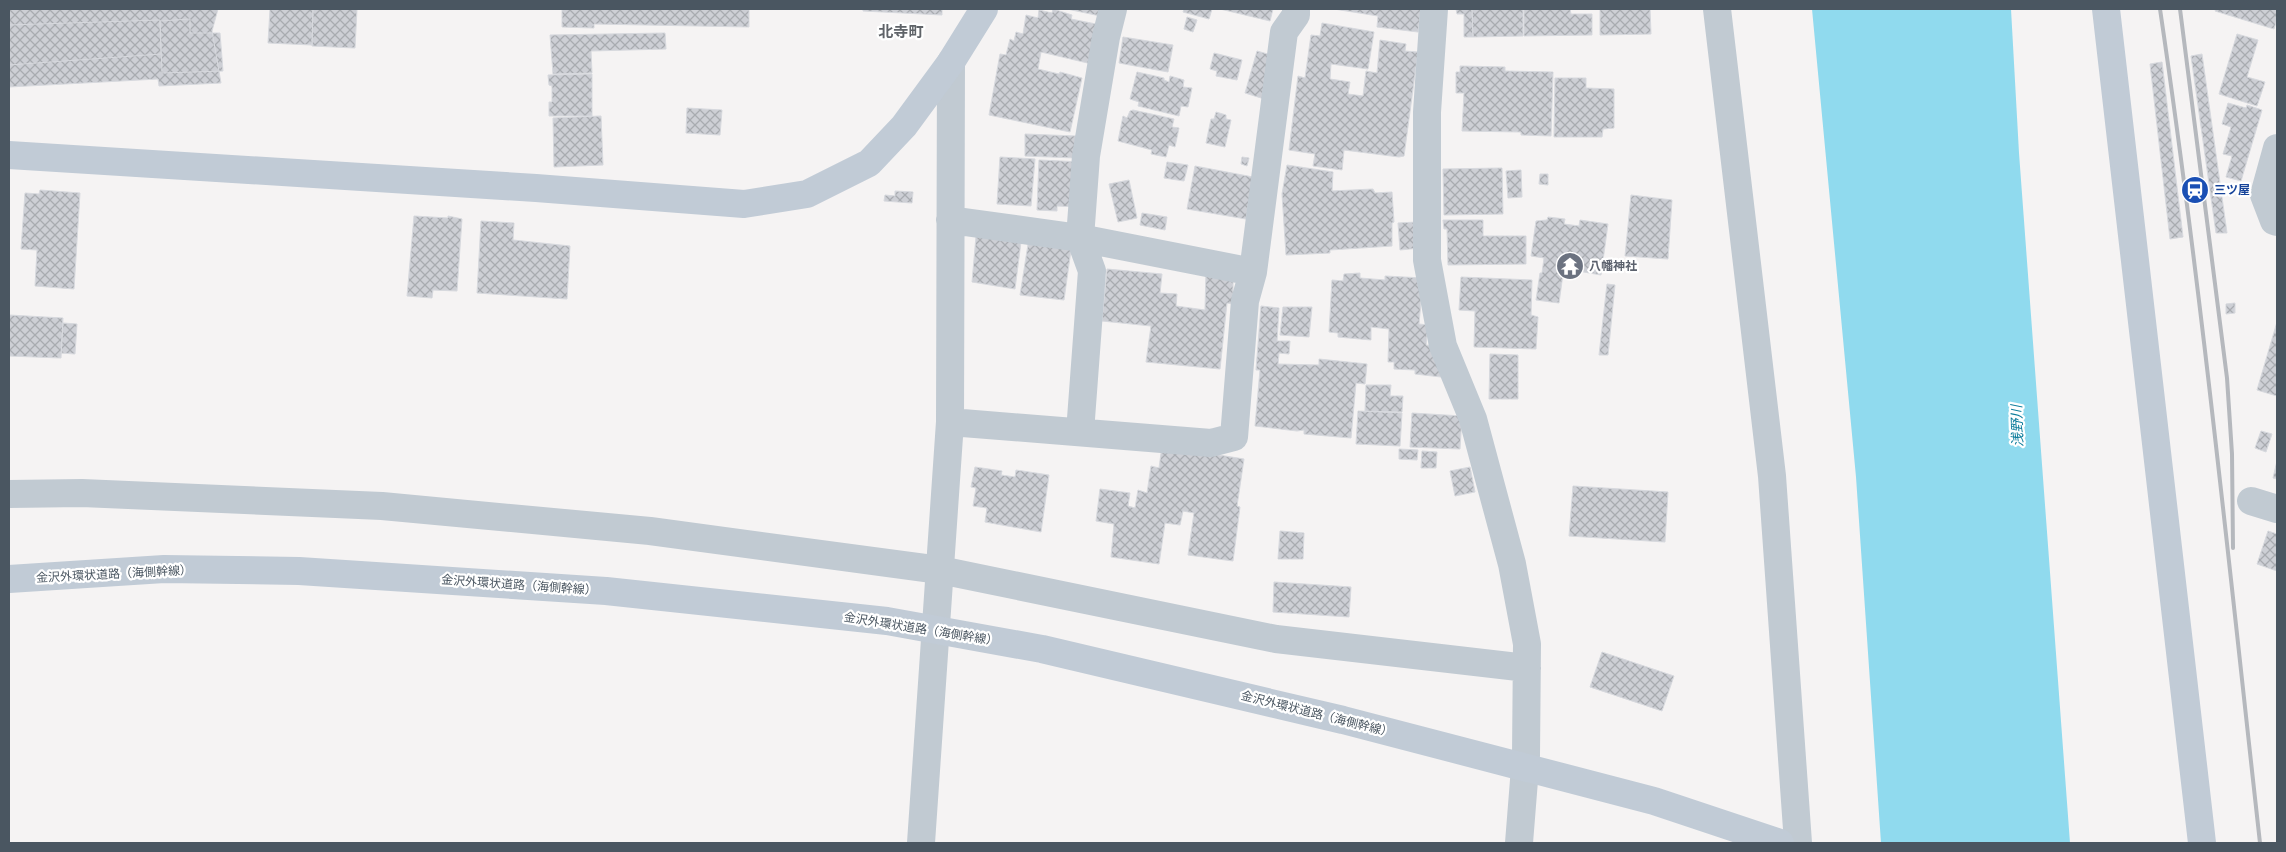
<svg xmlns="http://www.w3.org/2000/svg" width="2286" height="852" font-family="'Source Sans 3','Noto Sans JP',sans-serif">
	<defs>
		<pattern id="building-cross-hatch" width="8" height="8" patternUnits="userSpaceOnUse" patternTransform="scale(1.25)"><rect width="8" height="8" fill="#cdcfd5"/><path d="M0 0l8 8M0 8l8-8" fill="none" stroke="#a8abb0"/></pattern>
	</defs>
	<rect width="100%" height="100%" fill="#f5f3f3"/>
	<!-- water -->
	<path fill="#90daee" d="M 1812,9 L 2011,9 L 2019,153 L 2070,843 L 1881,843 L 1856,477 Z"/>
	<!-- building -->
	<path fill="url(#building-cross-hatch)" stroke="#d7d9de" d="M 9,9 L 218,9 L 212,31 L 221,83 L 159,86 L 158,79 L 9,87 Z
		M 270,9 L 313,9 L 312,45 L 268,43 Z
		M 313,9 L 357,9 L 355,48 L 312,46 Z
		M 562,9 L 749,9 L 749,27 L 594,24 L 594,28 L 562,27 Z
		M 863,9 L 942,9 L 942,15 L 863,11 Z
		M 1053,9 L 1072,15 L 1071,19 L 1106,26 L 1096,65 L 1041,52 L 1038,69 L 1059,74 L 1060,72 L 1082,78 L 1070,132 L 989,115 L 1000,54 L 1006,55 L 1010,39 L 1014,41 L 1016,32 L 1023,34 L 1026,15 L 1038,18 L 1039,10 L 1052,13 Z
		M 1067,9 L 1107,9 L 1105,17 Z
		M 1184,9 L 1212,9 L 1209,19 L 1183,12 Z
		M 1220,9 L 1273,9 L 1270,21 Z
		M 1334,9 L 1421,9 L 1418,32 L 1377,27 L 1378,16 Z
		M 1456,9 L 1472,9 L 1473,37 L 1464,37 L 1464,14 L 1457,14 Z
		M 1472,9 L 1523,9 L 1523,36 L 1473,37 Z
		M 1524,9 L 1570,9 L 1571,14 L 1592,14 L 1592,35 L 1524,36 Z
		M 1600,9 L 1650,9 L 1651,34 L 1600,35 Z
		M 2216,9 L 2277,9 L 2277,19 L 2274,29 L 2215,11 Z
		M 1187,17 L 1197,20 L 1193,32 L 1184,29 Z
		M 190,19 L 190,33 L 220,33 L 223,71 L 162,73 L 160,21 Z
		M 160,20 L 161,54 L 9,65 L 9,25 Z
		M 1322,23 L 1374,32 L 1368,69 L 1331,64 L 1330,79 L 1350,82 L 1348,94 L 1363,96 L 1366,71 L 1377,73 L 1380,40 L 1406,44 L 1405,51 L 1418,52 L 1404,156 L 1399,157 L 1344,150 L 1342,170 L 1313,166 L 1315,154 L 1289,150 L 1298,76 L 1305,78 L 1311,35 L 1320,36 Z
		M 665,33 L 666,49 L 591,51 L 592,73 L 553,74 L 550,35 Z
		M 2237,34 L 2258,40 L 2247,77 L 2265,82 L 2257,106 L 2219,94 Z
		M 1123,37 L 1173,45 L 1168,72 L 1119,63 Z
		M 1257,51 L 1285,59 L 1274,102 L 1245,93 Z
		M 1214,53 L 1242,60 L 1237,80 L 1216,76 L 1217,71 L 1210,69 Z
		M 2202,54 L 2227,233 L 2216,233 L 2191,56 Z
		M 2162,62 L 2183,237 L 2170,239 L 2150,64 Z
		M 1460,66 L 1505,67 L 1505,71 L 1553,72 L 1551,136 L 1521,135 L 1521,132 L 1462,131 L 1464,93 L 1456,93 L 1456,72 L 1460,72 Z
		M 1137,72 L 1164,78 L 1164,80 L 1169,82 L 1170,76 L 1184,80 L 1183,87 L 1192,88 L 1188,107 L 1181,106 L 1179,116 L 1138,106 L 1139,102 L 1130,99 Z
		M 592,74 L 592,116 L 549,116 L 549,102 L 552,102 L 552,86 L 549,85 L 548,75 Z
		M 1555,78 L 1586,78 L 1586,88 L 1614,89 L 1614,128 L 1603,129 L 1602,137 L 1554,137 Z
		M 2228,103 L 2246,108 L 2247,105 L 2262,110 L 2241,181 L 2226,177 L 2232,156 L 2223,154 L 2231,127 L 2222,124 Z
		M 687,108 L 722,110 L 720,135 L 686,133 Z
		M 1133,110 L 1174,119 L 1172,127 L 1179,128 L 1175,147 L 1169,145 L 1166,157 L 1151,154 L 1152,150 L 1118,141 L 1123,116 L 1127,118 L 1130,111 Z
		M 1216,112 L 1226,115 L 1226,119 L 1231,120 L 1225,147 L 1206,143 L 1211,119 L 1214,119 Z
		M 601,116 L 603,165 L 554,167 L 553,118 Z
		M 1025,134 L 1076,136 L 1076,158 L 1025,156 Z
		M 1000,157 L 1035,159 L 1031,206 L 997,204 Z
		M 1242,157 L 1249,158 L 1247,166 L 1241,164 Z
		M 1039,160 L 1083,162 L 1081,207 L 1057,206 L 1057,211 L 1037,210 Z
		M 1167,162 L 1188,165 L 1184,181 L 1164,178 Z
		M 1287,165 L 1333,172 L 1332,191 L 1373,189 L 1375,193 L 1392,192 L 1394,222 L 1392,223 L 1392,246 L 1330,250 L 1330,253 L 1286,255 L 1282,194 Z
		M 1195,166 L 1253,177 L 1246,219 L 1187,209 Z
		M 1502,168 L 1503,214 L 1444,215 L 1443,169 Z
		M 1521,170 L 1522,197 L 1508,198 L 1506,171 Z
		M 1540,174 L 1548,174 L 1548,185 L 1539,184 Z
		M 1129,180 L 1137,218 L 1118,222 L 1109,184 Z
		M 40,190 L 80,193 L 74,289 L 35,286 L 37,250 L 21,249 L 25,193 L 39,194 Z
		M 895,191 L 913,192 L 912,203 L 884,201 L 885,195 L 895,196 Z
		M 1631,195 L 1672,200 L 1668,259 L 1625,256 Z
		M 1142,213 L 1167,217 L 1165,230 L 1140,225 Z
		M 414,216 L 448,218 L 448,216 L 462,219 L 457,291 L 433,290 L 432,298 L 407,296 Z
		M 1548,217 L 1565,219 L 1564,224 L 1579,226 L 1580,220 L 1608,224 L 1601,275 L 1572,270 L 1573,267 L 1562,266 L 1561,274 L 1563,274 L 1559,303 L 1536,300 L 1540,273 L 1542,273 L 1544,258 L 1531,256 L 1536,221 L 1547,220 Z
		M 1443,220 L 1483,220 L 1483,236 L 1526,236 L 1526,264 L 1448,265 L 1447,229 L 1444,229 Z
		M 481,221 L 514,223 L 513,240 L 570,246 L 567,299 L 477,293 Z
		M 1417,222 L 1420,248 L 1400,250 L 1398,223 Z
		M 976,236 L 1021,242 L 1015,289 L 972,282 Z
		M 1029,238 L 1072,243 L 1064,300 L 1020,295 Z
		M 1107,269 L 1162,274 L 1160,293 L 1177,294 L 1176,306 L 1205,310 L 1206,271 L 1233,274 L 1233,304 L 1227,303 L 1220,369 L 1146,362 L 1151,326 L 1102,321 Z
		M 1360,273 L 1360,278 L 1385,280 L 1385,276 L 1423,278 L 1419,324 L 1428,325 L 1426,345 L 1441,347 L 1443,367 L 1441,377 L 1415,374 L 1415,370 L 1394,369 L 1394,362 L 1388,362 L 1389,329 L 1371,327 L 1371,340 L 1338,337 L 1338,333 L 1329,332 L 1332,280 L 1343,281 L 1344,274 Z
		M 1461,277 L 1532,280 L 1531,315 L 1538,317 L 1536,349 L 1474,347 L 1475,311 L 1459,310 Z
		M 1607,284 L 1615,285 L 1608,355 L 1599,355 Z
		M 2235,303 L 2235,313 L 2226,314 L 2226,304 Z
		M 1261,306 L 1279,308 L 1277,341 L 1290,341 L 1289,354 L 1279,353 L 1278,364 L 1319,365 L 1319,359 L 1367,364 L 1365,384 L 1356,383 L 1351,438 L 1304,434 L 1304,430 L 1297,431 L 1255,426 L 1260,370 L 1256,370 Z
		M 1283,307 L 1312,307 L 1309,337 L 1280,335 Z
		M 9,315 L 63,318 L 61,358 L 9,356 Z
		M 2277,322 L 2277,396 L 2257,390 Z
		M 63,323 L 77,324 L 75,354 L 61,353 Z
		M 1490,354 L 1518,355 L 1518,399 L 1489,399 Z
		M 1366,385 L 1391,385 L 1390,396 L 1403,396 L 1402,412 L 1365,411 Z
		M 1358,411 L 1402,413 L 1400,446 L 1356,444 Z
		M 1412,413 L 1462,416 L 1460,449 L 1410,447 Z
		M 2261,431 L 2272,434 L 2266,452 L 2255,448 Z
		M 1162,446 L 1244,459 L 1237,506 L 1240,507 L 1233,561 L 1188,555 L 1194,513 L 1183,511 L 1180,525 L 1165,523 L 1159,564 L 1111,557 L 1114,524 L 1096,521 L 1100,489 L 1130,493 L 1128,506 L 1135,508 L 1138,490 L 1147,493 L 1151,466 L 1159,468 Z
		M 1399,449 L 1418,450 L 1417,460 L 1399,459 Z
		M 1422,451 L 1437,452 L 1436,468 L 1421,468 Z
		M 2277,461 L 2277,479 L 2273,478 Z
		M 975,467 L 1002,471 L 1001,475 L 1015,477 L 1016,470 L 1049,475 L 1041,532 L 985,522 L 987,508 L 973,506 L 976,488 L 971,487 Z
		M 1470,467 L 1475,492 L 1455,496 L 1450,471 Z
		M 1573,486 L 1668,492 L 1665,542 L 1569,536 Z
		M 1280,531 L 1304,533 L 1303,559 L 1278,559 Z
		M 2268,531 L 2277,534 L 2277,571 L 2257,564 Z
		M 1274,582 L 1351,587 L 1349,617 L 1273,612 Z
		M 1602,652 L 1674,676 L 1662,711 L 1590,687 Z"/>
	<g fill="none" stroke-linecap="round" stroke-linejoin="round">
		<!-- street -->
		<path stroke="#c1cad2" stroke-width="28" d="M 1434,9 L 1427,112 L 1427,260 L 1443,346 L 1473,419 L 1512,564 L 1527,644 L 1526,755 L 1519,843
			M 1717,9 L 1772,476 L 1798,843
			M 2277,148 L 2264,195 L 2274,221 L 2277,222
			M 950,220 L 1080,238 L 1253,272
			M 950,422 L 1211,443 L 1234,437 L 1245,301 L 1253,272 L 1284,32 L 1296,15 L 1296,9
			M 1080,432 L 1092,271 L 1080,238 L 1086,156 L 1106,37 L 1113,9
			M 9,494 L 82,493 L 382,506 L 650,531 L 940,570 L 1276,639 L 1527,668
			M 2251,501 L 2277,509
			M 921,843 L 950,422 L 951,62"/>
		<!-- secondary -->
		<path stroke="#c1cbd6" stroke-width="28" d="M 2106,9 L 2202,843
			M 9,155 L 536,188 L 744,204 L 807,194 L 869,163 L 904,126 L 951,62 L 984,9
			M 9,579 L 164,569 L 299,571 L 606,591 L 887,621 L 1042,649 L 1343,720 L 1654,801 L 1780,843"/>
		<!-- rail -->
		<path stroke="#b5b8bd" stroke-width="4" d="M 2160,9 C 2201,286 2229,565 2260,843
			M 2180,9 L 2227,378 L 2232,454 L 2233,548"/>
	</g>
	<!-- icons -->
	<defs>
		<g id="station-disc" transform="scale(1.4375)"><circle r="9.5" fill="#1a4fb4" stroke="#fff"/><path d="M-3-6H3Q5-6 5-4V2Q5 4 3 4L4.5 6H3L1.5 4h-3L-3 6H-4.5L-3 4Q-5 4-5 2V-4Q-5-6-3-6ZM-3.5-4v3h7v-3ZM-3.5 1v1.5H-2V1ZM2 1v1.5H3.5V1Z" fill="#fff"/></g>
		<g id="temple-disc" transform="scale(1.4375)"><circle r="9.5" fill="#6b7280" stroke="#fff"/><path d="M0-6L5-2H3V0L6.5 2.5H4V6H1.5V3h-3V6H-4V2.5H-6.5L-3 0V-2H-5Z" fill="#fff"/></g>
	</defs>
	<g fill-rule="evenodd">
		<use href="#station-disc" x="2195" y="190"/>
		<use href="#temple-disc" x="1570" y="266"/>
	</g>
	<g text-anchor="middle" stroke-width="4.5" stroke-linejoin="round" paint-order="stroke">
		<!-- transit labels -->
		<g font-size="12" font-weight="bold" fill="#164399" stroke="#fff" text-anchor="start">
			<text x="2214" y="194">三ツ屋</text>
		</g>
		<!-- worship labels -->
		<g font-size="12" font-weight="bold" fill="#5b616d" stroke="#fff" text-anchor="start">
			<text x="1589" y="270">八幡神社</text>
		</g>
		<!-- street labels -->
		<g font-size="12" fill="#4a5661" stroke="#fff">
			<text transform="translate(114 574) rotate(-3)" y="4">金沢外環状道路（海側幹線）</text>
			<text transform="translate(519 585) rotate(4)" y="4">金沢外環状道路（海側幹線）</text>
			<text transform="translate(921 629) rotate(9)" y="4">金沢外環状道路（海側幹線）</text>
			<text transform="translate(1317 714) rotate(14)" y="4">金沢外環状道路（海側幹線）</text>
		</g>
		<!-- water labels -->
		<g font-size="14" font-style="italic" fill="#0c7c9b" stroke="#fff">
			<text transform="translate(2017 426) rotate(-92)" y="5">浅野川</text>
		</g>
		<!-- quarter labels -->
		<g font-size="15" font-weight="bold" fill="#5f6368" stroke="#fff">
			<text x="901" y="37">北寺町</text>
		</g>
	</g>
	<!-- border -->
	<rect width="2286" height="852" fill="none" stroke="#4a5661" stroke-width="20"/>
</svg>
